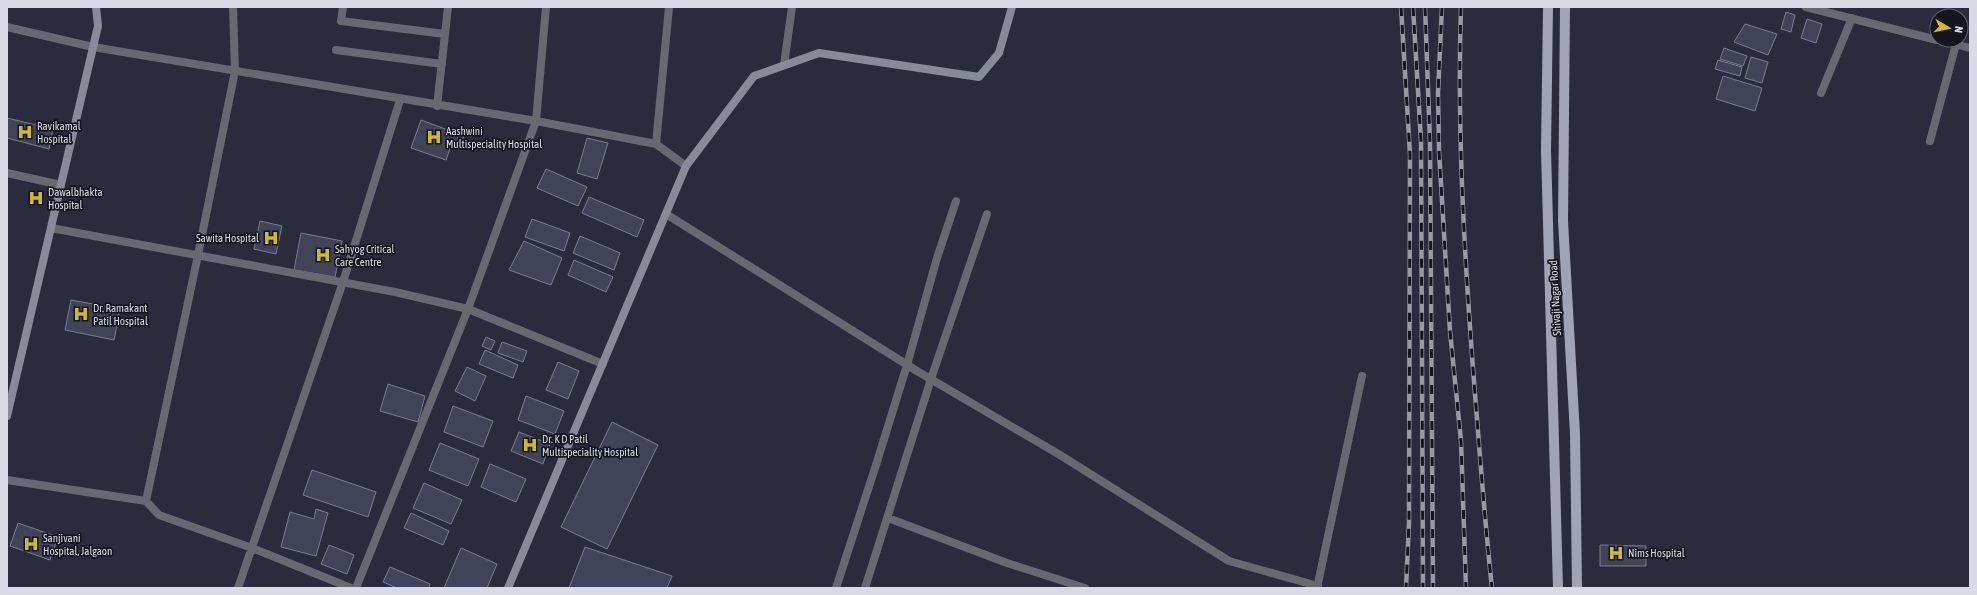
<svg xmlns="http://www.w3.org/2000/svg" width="1977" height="595" font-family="'Asap Condensed',sans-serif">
	<rect width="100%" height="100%" fill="#2a2c3e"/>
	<!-- building -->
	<path fill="#414458" stroke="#797c92" d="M 1786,12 L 1795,15 L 1791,32 L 1781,29 Z
		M 1807,19 L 1822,24 L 1816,43 L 1801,38 Z
		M 1745,24 L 1777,34 L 1768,55 L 1734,42 Z
		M 1724,48 L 1747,56 L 1743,66 L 1720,59 Z
		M 1751,57 L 1768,62 L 1762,83 L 1745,78 Z
		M 1718,60 L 1742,67 L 1740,76 L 1715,69 Z
		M 1723,76 L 1762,88 L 1755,111 L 1716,99 Z
		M 7,118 L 53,129 L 49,149 L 7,138 Z
		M 421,120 L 464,136 L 459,149 L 451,146 L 446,160 L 411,148 Z
		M 587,138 L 608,143 L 597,179 L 577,173 Z
		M 546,169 L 587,187 L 578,206 L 537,188 Z
		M 589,197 L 644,220 L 637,237 L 582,213 Z
		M 532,219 L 570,233 L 564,251 L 525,237 Z
		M 260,221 L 282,226 L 276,254 L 254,249 Z
		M 301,233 L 342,241 L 335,277 L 294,270 Z
		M 580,236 L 620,253 L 614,270 L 573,253 Z
		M 524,241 L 562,258 L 551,285 L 509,270 Z
		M 574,260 L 613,277 L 606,292 L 568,275 Z
		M 71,300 L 120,309 L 114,340 L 65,330 Z
		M 486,337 L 495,341 L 491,350 L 482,346 Z
		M 502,342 L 527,351 L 523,362 L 498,353 Z
		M 485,350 L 518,365 L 513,378 L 479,364 Z
		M 558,362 L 579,371 L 568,399 L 546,390 Z
		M 467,367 L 486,376 L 475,401 L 455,391 Z
		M 388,384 L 425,396 L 418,422 L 380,411 Z
		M 526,396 L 564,411 L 555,434 L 518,420 Z
		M 453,406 L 493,421 L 483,447 L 444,432 Z
		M 612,422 L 658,445 L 607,549 L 561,527 Z
		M 519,432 L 550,444 L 543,464 L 511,451 Z
		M 440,443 L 479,459 L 468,486 L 429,470 Z
		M 490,464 L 526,479 L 516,502 L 481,487 Z
		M 312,470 L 376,492 L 368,517 L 303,495 Z
		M 424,483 L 462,500 L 451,524 L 413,508 Z
		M 316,509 L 328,513 L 316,556 L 281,547 L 290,512 L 314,519 Z
		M 411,513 L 449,531 L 443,545 L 404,528 Z
		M 18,523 L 58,537 L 50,560 L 10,546 Z
		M 329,545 L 354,555 L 347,574 L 321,564 Z
		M 1600,545 L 1646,546 L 1646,566 L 1600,566 Z
		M 585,547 L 672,576 L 667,588 L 569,588 Z
		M 461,548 L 497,564 L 487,588 L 444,588 Z
		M 390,567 L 430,584 L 429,588 L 397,588 L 383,582 Z"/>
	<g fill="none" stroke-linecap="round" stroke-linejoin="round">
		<!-- minor -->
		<path stroke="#676972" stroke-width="8" d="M 233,7 L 235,71 L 198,255 L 146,501 L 159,515 L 252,548 L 351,588
			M 343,7 L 341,21 L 445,34
			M 1806,7 L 1937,40
			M 7,27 L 93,47 L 536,121 L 656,144 L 686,166
			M 1939,40 L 1970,48
			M 336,50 L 442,64
			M 784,65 L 792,7
			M 1821,93 L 1852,18
			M 437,106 L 448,7
			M 1930,141 L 1956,44
			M 656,144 L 669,7
			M 7,173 L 61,185
			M 666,214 L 917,371 L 1060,455 L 1229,561 L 1318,586
			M 51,228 L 395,292 L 468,309 L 603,364
			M 7,480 L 146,501
			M 888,518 L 1007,563 L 1085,588
			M 238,588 L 343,282 L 400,100
			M 356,588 L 468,309 L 536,121 L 546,7
			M 836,588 L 876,465 L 907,365 L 937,258 L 956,201
			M 865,588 L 931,379 L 987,214
			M 1317,588 L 1362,376"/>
		<!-- secondary -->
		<path stroke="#878a99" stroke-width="8" d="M 7,416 L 98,26 L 96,7
			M 508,588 L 686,166 L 754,76 L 819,53 L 979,77 L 999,53 L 1012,7"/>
		<!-- primary -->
		<path stroke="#a0a3b6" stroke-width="10" d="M 1548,7 L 1546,150 L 1558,588
			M 1565,7 L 1563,221 L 1575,434 L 1577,588"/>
		<!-- rail casing -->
		<g stroke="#9799a7" stroke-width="4.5">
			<path id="rail" d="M 1401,7 L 1410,154 L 1409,523 L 1406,588
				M 1413,7 L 1421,141 L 1423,588
				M 1425,7 L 1430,143 L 1433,588
				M 1442,7 L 1438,93 L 1439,151 L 1450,331 L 1461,441 L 1466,588
				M 1461,7 C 1457,128 1464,248 1473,369 C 1479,442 1484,515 1492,588"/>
		</g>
		<!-- rail -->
		<use href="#rail" stroke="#14151e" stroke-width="3" stroke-dasharray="9" stroke-linecap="butt"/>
	</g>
	<!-- icons -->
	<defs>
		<g id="hospital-bare" transform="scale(1.2)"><path d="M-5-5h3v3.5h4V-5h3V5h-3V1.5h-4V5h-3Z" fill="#d0b736" stroke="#14151e" stroke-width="2.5" paint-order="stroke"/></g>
	</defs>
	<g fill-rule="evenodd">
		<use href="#hospital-bare" x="25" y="132"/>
		<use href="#hospital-bare" x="434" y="137"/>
		<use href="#hospital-bare" x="36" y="198"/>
		<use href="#hospital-bare" x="271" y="238"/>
		<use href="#hospital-bare" x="323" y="255"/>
		<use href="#hospital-bare" x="81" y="314"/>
		<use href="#hospital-bare" x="530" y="445"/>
		<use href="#hospital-bare" x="31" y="544"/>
		<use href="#hospital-bare" x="1616" y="553"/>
	</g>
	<g text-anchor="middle" stroke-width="3.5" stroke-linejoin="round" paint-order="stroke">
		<!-- poi labels -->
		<g font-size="11" fill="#d8dae6" stroke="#14151e" text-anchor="start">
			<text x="37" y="130">Ravikamal<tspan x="37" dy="13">Hospital</tspan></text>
			<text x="446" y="135">Aashwini<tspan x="446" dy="13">Multispeciality Hospital</tspan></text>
			<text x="48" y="196">Dawalbhakta<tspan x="48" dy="13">Hospital</tspan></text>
			<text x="259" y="242" text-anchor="end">Sawita Hospital</text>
			<text x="335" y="253">Sahyog Critical<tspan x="335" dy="13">Care Centre</tspan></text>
			<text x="93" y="312">Dr. Ramakant<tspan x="93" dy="13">Patil Hospital</tspan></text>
			<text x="542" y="443">Dr. K D Patil<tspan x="542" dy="13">Multispeciality Hospital</tspan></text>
			<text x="43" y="542">Sanjivani<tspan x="43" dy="13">Hospital, Jalgaon</tspan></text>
			<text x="1628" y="557">Nims Hospital</text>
		</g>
		<!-- street labels -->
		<g font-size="11" fill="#d8dae6" stroke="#14151e">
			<text transform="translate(1555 298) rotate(-93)" y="4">Shivaji Nagar Road</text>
		</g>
	</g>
	<!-- border -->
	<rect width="1977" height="595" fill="none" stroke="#d8dae6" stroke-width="16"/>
	<!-- north arrow -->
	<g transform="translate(1949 28) rotate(99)"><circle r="19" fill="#14151e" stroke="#62646e"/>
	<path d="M0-3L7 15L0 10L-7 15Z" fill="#d0b736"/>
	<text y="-6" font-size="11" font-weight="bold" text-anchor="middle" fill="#d8dae6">N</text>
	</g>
</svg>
